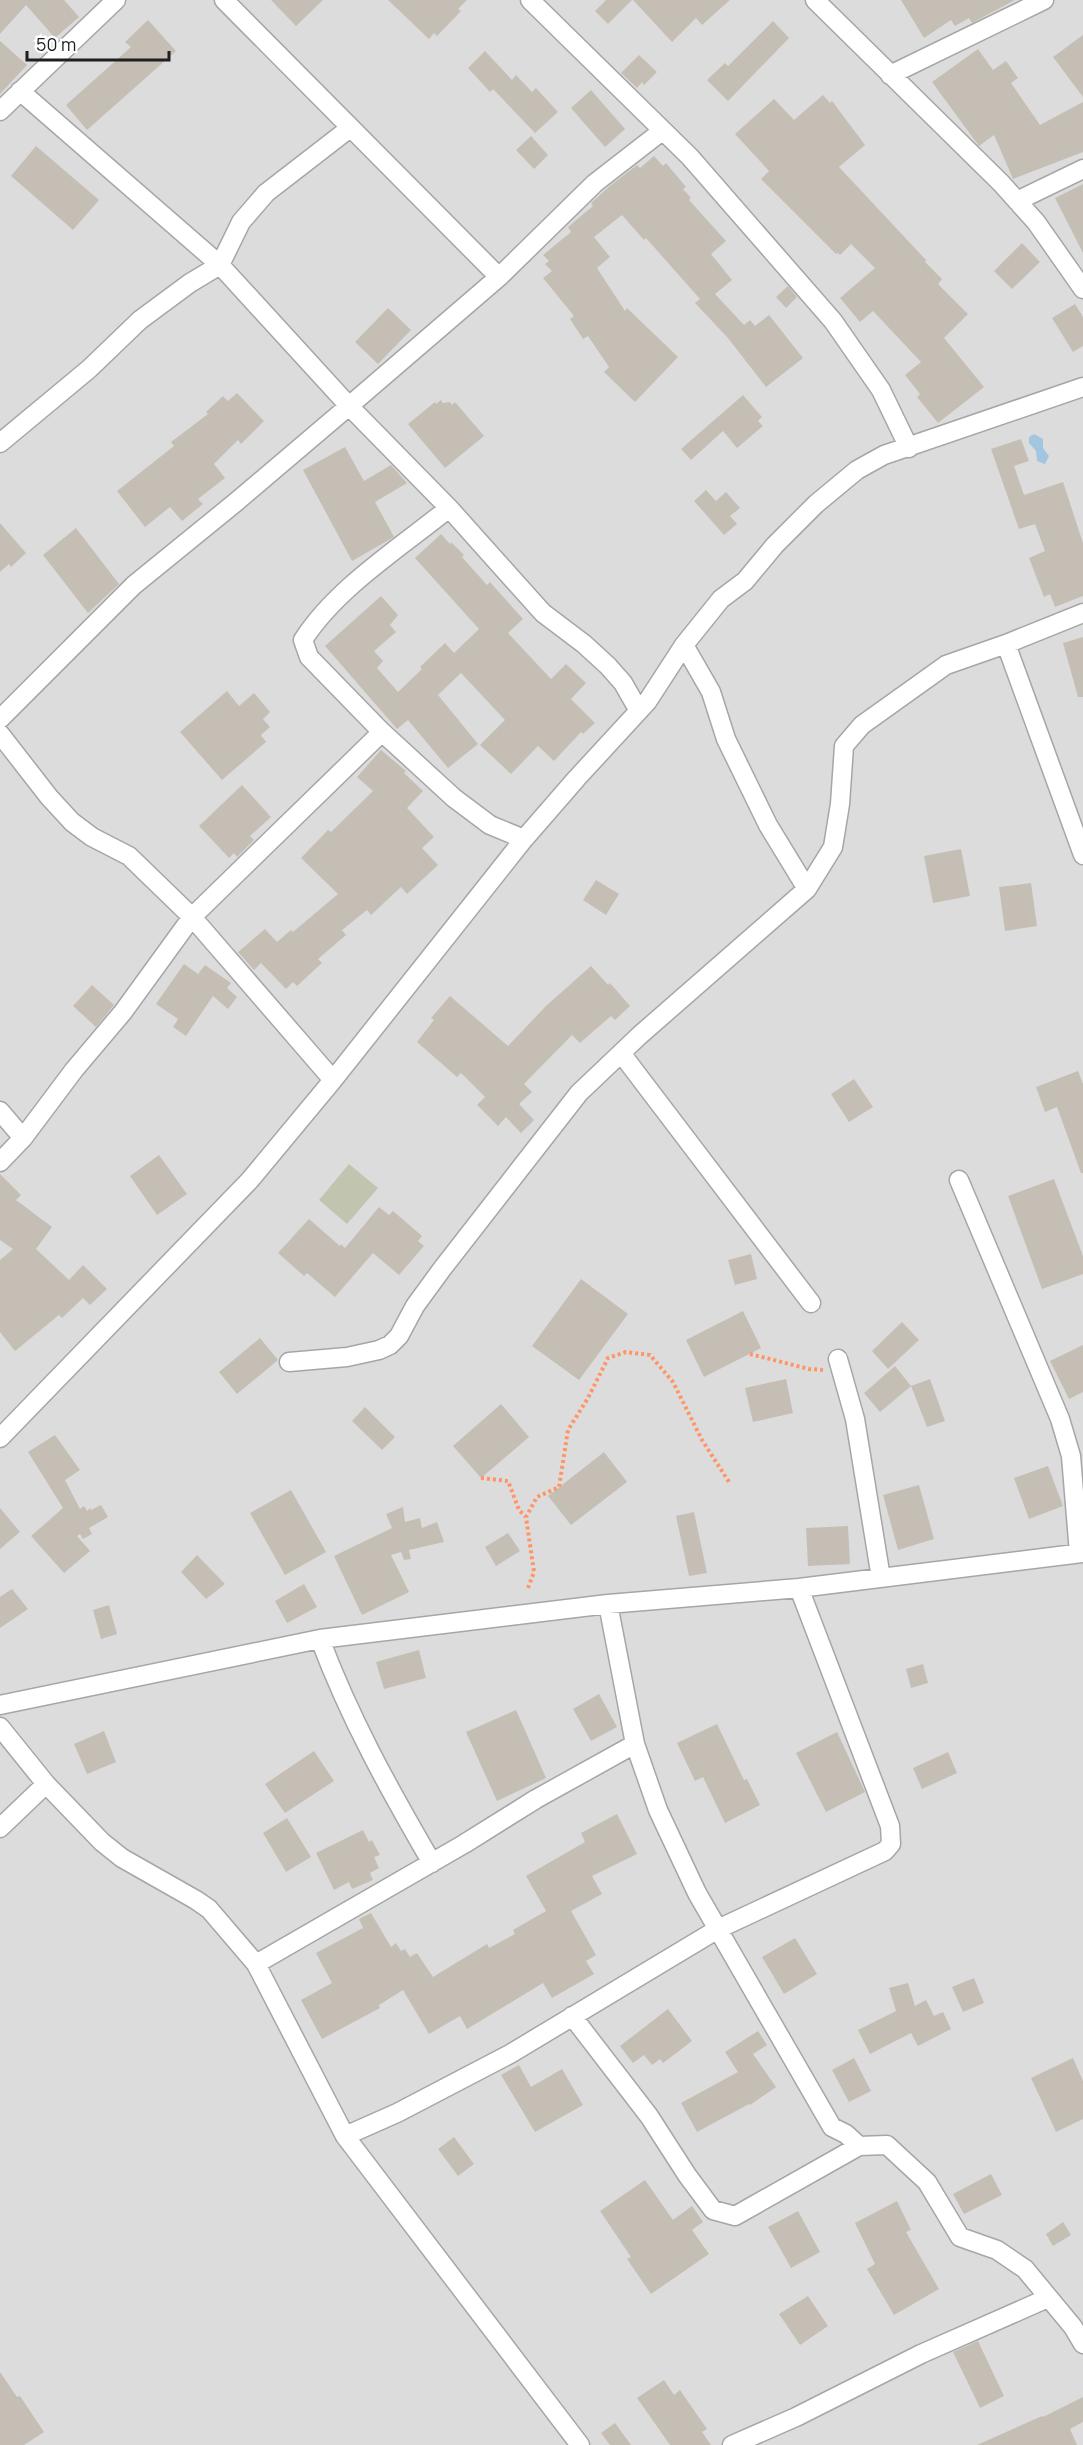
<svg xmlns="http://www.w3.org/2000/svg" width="1083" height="2445" font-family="Manrope,sans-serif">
	<rect width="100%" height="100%" fill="#f0efe4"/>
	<!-- residential -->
	<path fill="#dddcdc" d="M 0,0 L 1083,0 L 1083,2445 L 0,2445 Z"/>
	<!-- construction -->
	<path fill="#c1c5af" d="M 349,1164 L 378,1188 L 347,1224 L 319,1200 Z"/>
	<!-- water -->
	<path fill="#a3c6e0" d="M 1034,434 L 1043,439 L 1043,448 L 1049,456 L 1045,464 L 1037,461 L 1036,451 L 1029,443 L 1029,437 Z"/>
	<!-- building -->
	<path fill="#c5beb4" d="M 0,0 L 64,0 L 79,17 L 55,38 L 26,5 L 0,34 Z
		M 271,0 L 323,0 L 296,26 Z
		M 388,0 L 467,0 L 458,9 L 461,11 L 437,36 L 434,33 L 429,39 Z
		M 606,0 L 632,0 L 608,24 L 595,11 Z
		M 633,0 L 730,0 L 702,25 L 696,18 L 672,42 Z
		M 901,0 L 1015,0 L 972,23 L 969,18 L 955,26 L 951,20 L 924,38 Z
		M 148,20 L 176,51 L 87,130 L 66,105 L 131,47 L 125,42 Z
		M 773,21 L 789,38 L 728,101 L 707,80 L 725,63 L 728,66 Z
		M 1083,35 L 1083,97 L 1053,57 Z
		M 0,41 L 27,65 L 0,94 Z
		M 978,49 L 993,70 L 1006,61 L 1018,78 L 1011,83 L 1040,125 L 1083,102 L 1083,152 L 1013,179 L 994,135 L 979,146 L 932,82 Z
		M 485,51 L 512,80 L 516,75 L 532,92 L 536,88 L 558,112 L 535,133 L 493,89 L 490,92 L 468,68 Z
		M 639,55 L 657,72 L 644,85 L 642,82 L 637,88 L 621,73 Z
		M 591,90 L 625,129 L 605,147 L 571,108 Z
		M 823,95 L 830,103 L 832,101 L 865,145 L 839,167 L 926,260 L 925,262 L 942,279 L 938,284 L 968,314 L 944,338 L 984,387 L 938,423 L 917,397 L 920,394 L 905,375 L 921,362 L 873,311 L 860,322 L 840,298 L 875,268 L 851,244 L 840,255 L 838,253 L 836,254 L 761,179 L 769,171 L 735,134 L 774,99 L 794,120 Z
		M 531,136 L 548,155 L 534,169 L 516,150 Z
		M 36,146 L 99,200 L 73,230 L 11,176 Z
		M 654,156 L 663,166 L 666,163 L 686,187 L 683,189 L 691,198 L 689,200 L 726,241 L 711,254 L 732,280 L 715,294 L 744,325 L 750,320 L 755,326 L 769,315 L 803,358 L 766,387 L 728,338 L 695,303 L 700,299 L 646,238 L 644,240 L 622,215 L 594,237 L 610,257 L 597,268 L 625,311 L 627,308 L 678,357 L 635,402 L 604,372 L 609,367 L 588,336 L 583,339 L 570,319 L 574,316 L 543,278 L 552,271 L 545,264 L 549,261 L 543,255 L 571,232 L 568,227 L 593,206 L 591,203 L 611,185 L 637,165 L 640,168 Z
		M 1083,184 L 1083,253 L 1055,198 Z
		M 1022,243 L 1040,262 L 1012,289 L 994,271 Z
		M 788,286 L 797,297 L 786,308 L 776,297 Z
		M 1075,304 L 1083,317 L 1083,346 L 1073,352 L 1052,318 Z
		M 388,308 L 411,330 L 378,364 L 355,342 Z
		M 237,393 L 264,421 L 241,444 L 238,440 L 214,464 L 225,478 L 198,499 L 203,504 L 182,521 L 170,507 L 145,527 L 117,491 L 174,446 L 171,442 L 208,414 L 206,412 L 223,396 L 228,401 Z
		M 743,395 L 762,417 L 758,421 L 763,426 L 737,448 L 723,431 L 691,460 L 681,449 Z
		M 441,400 L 443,403 L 450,402 L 452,405 L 455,402 L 484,436 L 445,468 L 408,424 L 435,402 L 436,404 Z
		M 1021,439 L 1029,461 L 1014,466 L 1024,495 L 1063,482 L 1083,543 L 1083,596 L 1055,607 L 1050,594 L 1044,597 L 1029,558 L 1045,551 L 1035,524 L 1019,529 L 991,449 Z
		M 345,447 L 364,481 L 391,465 L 407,483 L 375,502 L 394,537 L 352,561 L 303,470 Z
		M 706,490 L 716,501 L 726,492 L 740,508 L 730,516 L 737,524 L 724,535 L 694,501 Z
		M 0,523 L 26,553 L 11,567 L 9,564 L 0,572 Z
		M 76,528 L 119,584 L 88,613 L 43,555 Z
		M 441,534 L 450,544 L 451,542 L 464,555 L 462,557 L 487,585 L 490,582 L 523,619 L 508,633 L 551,679 L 566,664 L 586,683 L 571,699 L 595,723 L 583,734 L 581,732 L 554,761 L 538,746 L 511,774 L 480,745 L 505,720 L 461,673 L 438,695 L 478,744 L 448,768 L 408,720 L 397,729 L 325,646 L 381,596 L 398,615 L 390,625 L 396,632 L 374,651 L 383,661 L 377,668 L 398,692 L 422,669 L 420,667 L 445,643 L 454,653 L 479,629 L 415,558 Z
		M 1083,637 L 1083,697 L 1078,697 L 1063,643 Z
		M 227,691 L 239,706 L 254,693 L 270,712 L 263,719 L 270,727 L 261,735 L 266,742 L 222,780 L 180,732 Z
		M 381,750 L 406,771 L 404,773 L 423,791 L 407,808 L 434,837 L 422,848 L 438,865 L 407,894 L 401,887 L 371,915 L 367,910 L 342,930 L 346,935 L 318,959 L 322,963 L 297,986 L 293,982 L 286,989 L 261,963 L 254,970 L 238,952 L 265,929 L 277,942 L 291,930 L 293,932 L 338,894 L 301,858 L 328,830 L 331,832 L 373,791 L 357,777 Z
		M 242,785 L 271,817 L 250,836 L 254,840 L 237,857 L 234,853 L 229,858 L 199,826 Z
		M 961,849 L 970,896 L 933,903 L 924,856 Z
		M 596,880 L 619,894 L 606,915 L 583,900 Z
		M 1031,883 L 1037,926 L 1005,931 L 999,887 Z
		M 184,964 L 198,974 L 205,965 L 231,983 L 227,988 L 237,997 L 228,1009 L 213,996 L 186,1036 L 173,1027 L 178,1019 L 156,1004 Z
		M 591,966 L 608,985 L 610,983 L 630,1006 L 615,1020 L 611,1016 L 580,1043 L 572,1035 L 524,1084 L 532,1092 L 519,1104 L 534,1120 L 521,1133 L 506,1117 L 498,1126 L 477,1105 L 485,1097 L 461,1073 L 457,1077 L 417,1042 L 434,1020 L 431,1018 L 450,996 L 508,1046 L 546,1006 Z
		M 92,985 L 114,1005 L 96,1027 L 73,1006 Z
		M 1078,1071 L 1083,1084 L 1083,1173 L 1081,1173 L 1057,1107 L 1045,1112 L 1036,1087 Z
		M 854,1079 L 873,1107 L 849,1122 L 831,1094 Z
		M 159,1155 L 187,1194 L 157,1215 L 130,1176 Z
		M 0,1174 L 21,1195 L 16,1200 L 52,1227 L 36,1249 L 69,1280 L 83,1265 L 107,1289 L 90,1305 L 83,1298 L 62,1318 L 59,1315 L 15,1351 L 0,1332 L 0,1260 L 13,1249 L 0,1240 Z
		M 1054,1179 L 1083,1256 L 1083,1274 L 1042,1289 L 1008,1196 Z
		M 379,1207 L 389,1215 L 393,1211 L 422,1236 L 418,1241 L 424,1246 L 399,1275 L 373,1253 L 335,1297 L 307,1273 L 304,1276 L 278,1253 L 309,1219 L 340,1246 L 341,1244 L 345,1248 Z
		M 751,1254 L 757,1279 L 735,1285 L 728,1260 Z
		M 581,1279 L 628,1314 L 579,1380 L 532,1346 Z
		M 743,1311 L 761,1348 L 704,1377 L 686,1340 Z
		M 902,1322 L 919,1340 L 888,1369 L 872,1351 Z
		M 260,1338 L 278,1360 L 237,1394 L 219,1372 Z
		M 1083,1345 L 1083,1392 L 1069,1399 L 1050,1361 Z
		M 895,1366 L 911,1386 L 880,1412 L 864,1393 Z
		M 786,1379 L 793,1413 L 753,1422 L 745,1388 Z
		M 930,1379 L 945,1421 L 927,1427 L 911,1386 Z
		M 501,1404 L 529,1437 L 481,1478 L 453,1446 Z
		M 365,1407 L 395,1437 L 382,1450 L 352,1421 Z
		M 55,1435 L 80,1470 L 65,1480 L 80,1509 L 84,1506 L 87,1511 L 90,1508 L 91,1510 L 101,1505 L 108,1517 L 89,1528 L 92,1534 L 83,1539 L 80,1534 L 77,1536 L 90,1551 L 64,1573 L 31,1536 L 63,1508 L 28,1452 Z
		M 604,1452 L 627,1482 L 571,1525 L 548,1496 Z
		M 1048,1466 L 1063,1506 L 1029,1519 L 1014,1478 Z
		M 919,1485 L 934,1539 L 898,1550 L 883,1495 Z
		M 291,1490 L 326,1552 L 285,1575 L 250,1513 Z
		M 403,1507 L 405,1522 L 420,1518 L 422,1528 L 437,1522 L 444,1542 L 409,1550 L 411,1559 L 404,1560 L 401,1552 L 391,1555 L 409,1592 L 362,1615 L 334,1556 L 392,1528 L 386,1514 Z
		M 0,1508 L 20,1532 L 0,1549 Z
		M 694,1512 L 707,1573 L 689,1576 L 676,1516 Z
		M 848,1526 L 850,1564 L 808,1566 L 806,1528 Z
		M 508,1533 L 520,1551 L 496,1566 L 485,1547 Z
		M 197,1555 L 225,1584 L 206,1599 L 181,1572 Z
		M 304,1584 L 317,1607 L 287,1623 L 275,1601 Z
		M 12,1589 L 28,1609 L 0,1628 L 0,1597 Z
		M 109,1605 L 117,1634 L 101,1639 L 93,1610 Z
		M 419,1650 L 426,1678 L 384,1689 L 376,1662 Z
		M 923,1664 L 928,1683 L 911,1688 L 906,1669 Z
		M 599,1694 L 617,1727 L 591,1741 L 573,1709 Z
		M 516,1710 L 546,1778 L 497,1801 L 466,1732 Z
		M 717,1724 L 744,1780 L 747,1779 L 760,1805 L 725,1823 L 703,1777 L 695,1781 L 677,1743 Z
		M 104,1731 L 116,1762 L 87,1774 L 74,1744 Z
		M 837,1732 L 865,1792 L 826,1812 L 796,1753 Z
		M 314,1751 L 334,1781 L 285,1813 L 265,1784 Z
		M 948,1752 L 957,1773 L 922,1789 L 913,1768 Z
		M 617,1814 L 637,1854 L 592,1876 L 602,1894 L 571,1911 L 596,1955 L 586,1961 L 594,1974 L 552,1998 L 543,1983 L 467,2029 L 460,2016 L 429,2034 L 403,1990 L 379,2005 L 380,2008 L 322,2039 L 301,2000 L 332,1983 L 316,1953 L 363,1928 L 359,1919 L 371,1913 L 391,1947 L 396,1943 L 401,1951 L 405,1949 L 410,1957 L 417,1953 L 433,1977 L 487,1944 L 489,1948 L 515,1934 L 513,1930 L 546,1911 L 526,1876 L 585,1842 L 581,1833 Z
		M 287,1818 L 311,1857 L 286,1872 L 263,1833 Z
		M 363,1830 L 369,1842 L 372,1840 L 380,1855 L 374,1857 L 379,1868 L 370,1873 L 373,1880 L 352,1889 L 349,1882 L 334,1890 L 316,1853 Z
		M 795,1938 L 817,1974 L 784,1994 L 762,1957 Z
		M 974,1978 L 984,2003 L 963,2012 L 952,1987 Z
		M 908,1983 L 915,2006 L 926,2000 L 934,2016 L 943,2012 L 951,2029 L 918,2046 L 911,2033 L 870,2054 L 858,2030 L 896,2011 L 889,1988 Z
		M 668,2009 L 692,2041 L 663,2063 L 660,2059 L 652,2065 L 644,2055 L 633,2063 L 620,2046 Z
		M 758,2031 L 767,2045 L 753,2054 L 776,2087 L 750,2105 L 749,2104 L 697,2132 L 681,2103 L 738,2072 L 725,2052 Z
		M 854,2058 L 871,2091 L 849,2102 L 832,2070 Z
		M 1073,2058 L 1083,2081 L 1083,2119 L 1056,2132 L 1031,2078 Z
		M 519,2065 L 531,2087 L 562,2069 L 583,2105 L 535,2132 L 501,2075 Z
		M 454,2137 L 474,2164 L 458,2176 L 438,2149 Z
		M 991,2174 L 1002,2195 L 964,2214 L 953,2194 Z
		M 645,2180 L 673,2220 L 692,2206 L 703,2222 L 692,2230 L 709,2254 L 651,2294 L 627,2259 L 631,2257 L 600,2211 Z
		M 897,2201 L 911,2230 L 906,2232 L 939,2289 L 894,2315 L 867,2269 L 875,2264 L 855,2223 Z
		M 798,2211 L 820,2252 L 791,2268 L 768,2227 Z
		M 1063,2222 L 1071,2235 L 1053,2246 L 1046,2234 Z
		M 808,2296 L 828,2326 L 800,2345 L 779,2314 Z
		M 978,2341 L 1004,2396 L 980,2408 L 953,2352 Z
		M 0,2372 L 17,2397 L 20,2396 L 44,2432 L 24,2445 L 0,2445 Z
		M 664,2380 L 674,2395 L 680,2390 L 707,2429 L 702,2432 L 711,2445 L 670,2445 L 637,2398 Z
		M 1083,2397 L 1083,2422 L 1070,2429 L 1077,2445 L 977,2445 L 1042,2416 L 1043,2417 Z
		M 615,2423 L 631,2445 L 610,2445 L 601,2433 Z"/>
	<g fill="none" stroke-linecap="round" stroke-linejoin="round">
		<!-- street casing -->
		<g stroke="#a6a6a6" stroke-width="21">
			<path id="street" d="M 224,0 L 499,277
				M 530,0 L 690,157 L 833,321 L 881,390 L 909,448
				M 815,0 L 1001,183 L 1036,222 L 1083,289
				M 890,75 L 1044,0
				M 20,91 L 220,265 L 349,406 L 449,508 L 543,613 L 584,644 L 608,666 L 623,683 L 639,711
				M 0,111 L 116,0
				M 1017,201 L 1083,169
				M 0,443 L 89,369 L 140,320 L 190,283 L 220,265 L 241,222 L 266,193 L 350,128
				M 449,508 C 401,547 336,588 303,640 L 309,657 L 382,732 L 454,798 L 490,825 L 524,839
				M 1006,644 L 1083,855
				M 684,645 L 711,692 L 726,739 L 768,825 L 807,889
				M 0,719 L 134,585 L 236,502 L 349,406 L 499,277 L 595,183 L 662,131
				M 0,734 L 49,797 L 72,822 L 92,837 L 129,856 L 192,917 L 333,1080
				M 621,1053 L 811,1303
				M 0,1111 L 23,1138
				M 0,1162 L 23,1138 L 74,1070 L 123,1012 L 192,917 L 382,732
				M 959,1180 L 1060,1419 L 1071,1456 L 1079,1553
				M 838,1359 L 855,1419 L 881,1578
				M 289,1362 L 347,1357 L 379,1350 L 390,1345 L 399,1336 L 415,1306 L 442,1269 L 579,1093 L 640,1035 L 807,889 L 833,847 L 840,804 L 844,746 L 862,725 L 946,665 L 1006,644 L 1083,613
				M 0,1438 L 250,1180 L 333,1080 L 524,839 L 577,778 L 647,702 L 684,645 L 721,599 L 745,581 L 775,545 L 816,504 L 857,470 L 884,455 L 1083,387
				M 608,1604 L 635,1744 L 658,1810 L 697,1893 L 832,2127 L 846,2134 L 859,2146 L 887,2145 L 927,2182 L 960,2237 L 997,2250 L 1025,2269 L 1073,2327 L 1083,2344
				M 320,1639 C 350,1719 389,1789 432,1863
				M 0,1705 L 320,1639 L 608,1604 L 799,1588 L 1083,1553
				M 0,1727 L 46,1784 L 102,1842 L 122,1858 L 196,1900 L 209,1909 L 256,1964 L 345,2136 L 397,2113 L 510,2054 L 718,1929 L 885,1851 L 891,1844 L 890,1826 L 799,1588
				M 0,1828 L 46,1784
				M 256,1964 L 464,1844 L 536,1799 L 635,1744
				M 572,2016 L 649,2116 L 687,2175 L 713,2210 L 735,2216 L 859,2146
				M 345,2136 L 580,2445
				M 732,2445 L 796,2417 L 921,2354 L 1048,2298"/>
		</g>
		<!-- path -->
		<path stroke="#ff9566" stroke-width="4" stroke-dasharray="3 3" stroke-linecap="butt" d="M 750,1354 L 809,1369 L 823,1370
			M 481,1478 L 508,1481 L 519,1510 L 526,1517
			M 528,1588 L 534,1572 L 526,1517 L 537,1497 L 559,1487 L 568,1430 L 588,1398 L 608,1358 L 626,1352 L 650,1355 L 673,1382 L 702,1440 L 729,1482"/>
		<!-- street -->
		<use href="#street" stroke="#fff" stroke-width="18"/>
	</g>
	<!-- scale -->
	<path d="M27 51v9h142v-9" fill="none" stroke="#1f1f1f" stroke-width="3"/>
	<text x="36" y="51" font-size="18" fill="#1f1f1f" stroke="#ffffff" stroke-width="4.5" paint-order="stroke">50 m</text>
</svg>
